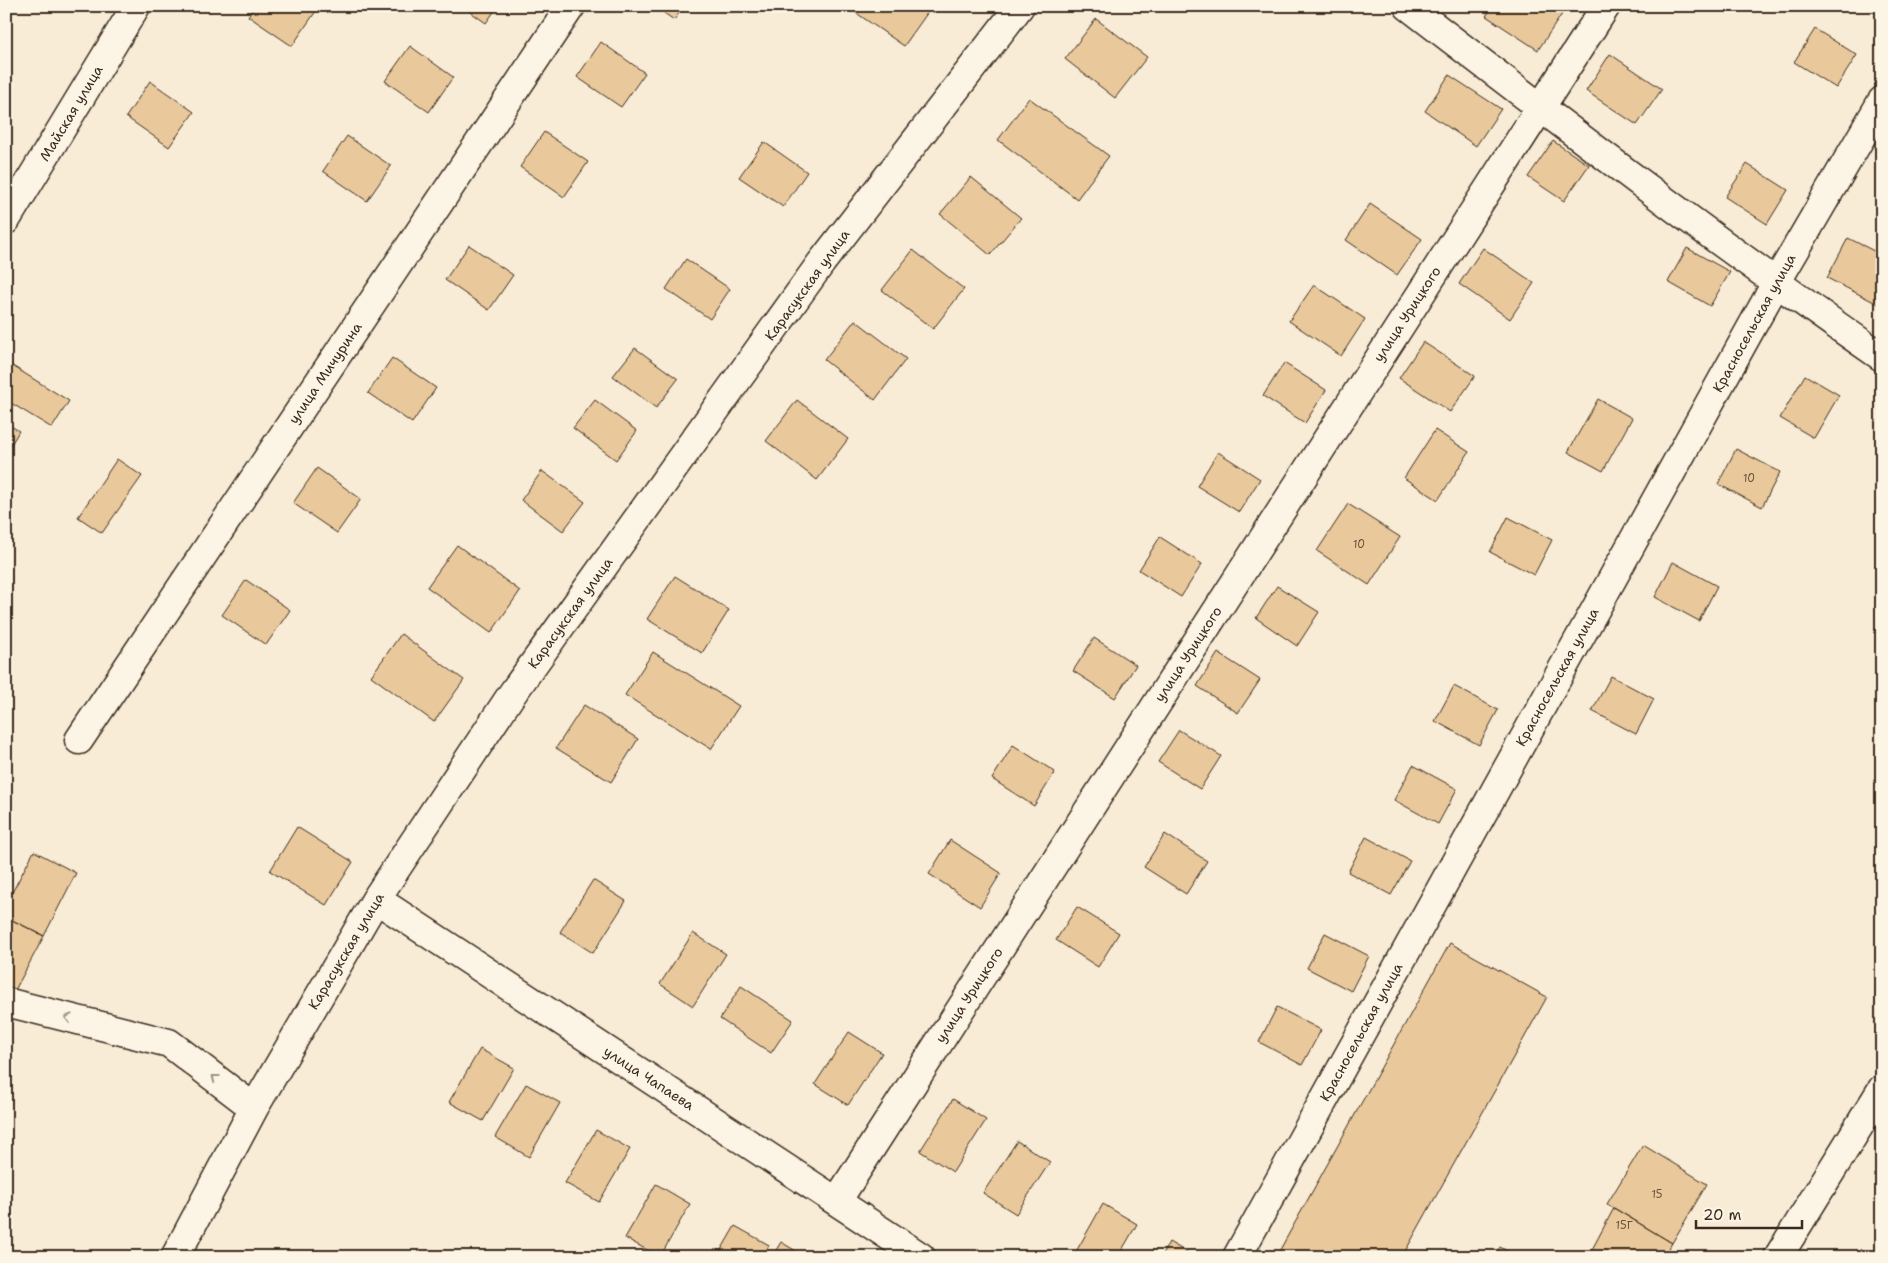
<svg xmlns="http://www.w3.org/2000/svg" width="1888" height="1263" font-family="'Shantell Sans',sans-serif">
	<rect width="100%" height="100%" fill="#f8ecd6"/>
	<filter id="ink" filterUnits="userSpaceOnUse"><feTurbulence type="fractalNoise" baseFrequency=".02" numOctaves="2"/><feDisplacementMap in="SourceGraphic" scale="10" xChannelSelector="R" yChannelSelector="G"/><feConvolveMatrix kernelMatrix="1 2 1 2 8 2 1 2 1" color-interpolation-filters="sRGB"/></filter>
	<g filter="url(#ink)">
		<!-- building -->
		<path fill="#e9c99b" stroke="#3b2a1e" d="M 255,6 L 309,6 L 316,11 L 292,46 L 248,16 Z
			M 462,6 L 498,6 L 486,23 Z
			M 654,6 L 684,6 L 674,20 Z
			M 850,6 L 920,6 L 928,12 L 904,46 L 849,8 Z
			M 1493,6 L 1551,6 L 1562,14 L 1538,50 L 1486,16 Z
			M 1096,19 L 1147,57 L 1115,98 L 1065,59 Z
			M 1815,29 L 1857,55 L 1836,88 L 1794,62 Z
			M 601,42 L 645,73 L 621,107 L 577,77 Z
			M 410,46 L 453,77 L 429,112 L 385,81 Z
			M 1610,54 L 1662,89 L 1637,125 L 1586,91 Z
			M 1449,75 L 1501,109 L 1476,146 L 1425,111 Z
			M 150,81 L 194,112 L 169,147 L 126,117 Z
			M 1029,98 L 1109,156 L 1077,199 L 998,140 Z
			M 544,132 L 588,162 L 564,197 L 520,167 Z
			M 347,136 L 391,166 L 367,201 L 323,171 Z
			M 1553,141 L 1589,165 L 1564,201 L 1528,177 Z
			M 764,142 L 807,172 L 783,207 L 739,177 Z
			M 1747,164 L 1788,190 L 1767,224 L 1725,197 Z
			M 971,177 L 1021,218 L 990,255 L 940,214 Z
			M 1370,204 L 1422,239 L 1397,275 L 1346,240 Z
			M 1848,238 L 1882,255 L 1882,306 L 1827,278 Z
			M 469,245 L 513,275 L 489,310 L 445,280 Z
			M 1483,248 L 1534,283 L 1510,319 L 1459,284 Z
			M 1687,248 L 1730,272 L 1710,306 L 1668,282 Z
			M 913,250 L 964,289 L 933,329 L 882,290 Z
			M 686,259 L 730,289 L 710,319 L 666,289 Z
			M 1314,285 L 1365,319 L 1341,356 L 1289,321 Z
			M 855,320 L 906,359 L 875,400 L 824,360 Z
			M 1423,342 L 1475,376 L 1450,412 L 1399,378 Z
			M 635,348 L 678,379 L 656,408 L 613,376 Z
			M 392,358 L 436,388 L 412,423 L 368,393 Z
			M 6,362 L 69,401 L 52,428 L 6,400 Z
			M 1284,363 L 1326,390 L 1305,423 L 1263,396 Z
			M 1805,375 L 1839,395 L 1814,438 L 1780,418 Z
			M 1598,399 L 1632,418 L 1603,471 L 1568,452 Z
			M 595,400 L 637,431 L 616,460 L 573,428 Z
			M 797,400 L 848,439 L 817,480 L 766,441 Z
			M 6,423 L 19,431 L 6,453 Z
			M 1435,430 L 1469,452 L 1438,500 L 1404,478 Z
			M 1736,449 L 1780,472 L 1762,507 L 1718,484 Z
			M 1218,452 L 1260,479 L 1239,512 L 1197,486 Z
			M 117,459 L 142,476 L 102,533 L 78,517 Z
			M 317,468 L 361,499 L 337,533 L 293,503 Z
			M 542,471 L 585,502 L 563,531 L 521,500 Z
			M 1348,504 L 1400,537 L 1369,585 L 1317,551 Z
			M 1508,517 L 1552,540 L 1534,575 L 1490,552 Z
			M 1160,537 L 1202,564 L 1181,597 L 1139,570 Z
			M 457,545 L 520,591 L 491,633 L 427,587 Z
			M 1673,562 L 1717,586 L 1699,621 L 1655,597 Z
			M 675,576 L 729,610 L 702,653 L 647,619 Z
			M 246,580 L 290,610 L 266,645 L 222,615 Z
			M 1277,586 L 1319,612 L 1297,646 L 1256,618 Z
			M 401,634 L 464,680 L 434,722 L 371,676 Z
			M 1094,638 L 1136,665 L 1115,698 L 1073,671 Z
			M 653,652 L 739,706 L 711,749 L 625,695 Z
			M 1218,653 L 1260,680 L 1238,713 L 1197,686 Z
			M 1611,676 L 1654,699 L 1636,734 L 1592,711 Z
			M 1454,686 L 1498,710 L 1479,745 L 1435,721 Z
			M 584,705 L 638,739 L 611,782 L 556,748 Z
			M 1179,730 L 1221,756 L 1200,789 L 1158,762 Z
			M 1013,745 L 1055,772 L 1034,806 L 992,779 Z
			M 1413,765 L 1457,789 L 1438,824 L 1394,800 Z
			M 297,827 L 353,862 L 326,905 L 270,871 Z
			M 1165,834 L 1207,861 L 1186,894 L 1144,867 Z
			M 1366,837 L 1410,861 L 1391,895 L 1348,872 Z
			M 950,840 L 1001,873 L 980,907 L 929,874 Z
			M 34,851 L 76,873 L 44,936 L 6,917 L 6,904 Z
			M 593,880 L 626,901 L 593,953 L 560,932 Z
			M 1077,907 L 1119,933 L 1098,967 L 1056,940 Z
			M 6,917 L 44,936 L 6,1007 Z
			M 693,933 L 726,954 L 693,1006 L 660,984 Z
			M 1325,933 L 1369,956 L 1351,991 L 1307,968 Z
			M 1450,943 L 1547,997 L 1402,1257 L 1276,1257 Z
			M 741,986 L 793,1020 L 771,1053 L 720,1019 Z
			M 1277,1007 L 1321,1030 L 1302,1065 L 1259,1042 Z
			M 849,1032 L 882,1053 L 848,1105 L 815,1084 Z
			M 480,1049 L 514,1068 L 483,1121 L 449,1102 Z
			M 526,1084 L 560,1103 L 529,1157 L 495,1137 Z
			M 953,1099 L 986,1120 L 953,1172 L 920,1151 Z
			M 596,1130 L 630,1149 L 599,1202 L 565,1183 Z
			M 1017,1141 L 1050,1162 L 1016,1214 L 983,1193 Z
			M 1643,1145 L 1707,1184 L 1672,1243 L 1607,1204 Z
			M 656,1184 L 690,1204 L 660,1257 L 625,1238 Z
			M 1103,1204 L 1137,1224 L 1118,1257 L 1073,1257 Z
			M 1614,1208 L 1672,1243 L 1664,1257 L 1588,1257 Z
			M 735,1226 L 769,1245 L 763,1257 L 717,1257 Z
			M 781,1242 L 806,1257 L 772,1257 Z
			M 1169,1242 L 1195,1257 L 1161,1257 Z
			M 1500,1247 L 1518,1257 L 1494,1257 Z"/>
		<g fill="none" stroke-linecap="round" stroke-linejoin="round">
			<!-- minor casing -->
			<g stroke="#3b2a1e" stroke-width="31">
				<path id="minor" d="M 1408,6 C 1564,126 1720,245 1882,357
					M 6,220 L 136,6
					M 79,740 L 571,6
					M 376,899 L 921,1257
					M 6,1002 L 169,1043 L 254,1108
					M 837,1201 L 1606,6
					M 175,1257 L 254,1108 L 376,899 L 512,694 L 821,263 L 1020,6
					M 1237,1257 L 1776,283 L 1882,101
					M 1778,1257 L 1882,1089"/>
			</g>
			<!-- minor -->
			<use href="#minor" stroke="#fcf5e5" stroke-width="28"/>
		</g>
		<!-- one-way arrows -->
		<defs><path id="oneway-chevron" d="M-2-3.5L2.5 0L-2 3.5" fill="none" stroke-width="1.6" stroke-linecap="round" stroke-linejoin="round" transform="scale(1.25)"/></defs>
		<g stroke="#9c9082">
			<use href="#oneway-chevron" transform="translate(68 1018) rotate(-166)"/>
			<use href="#oneway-chevron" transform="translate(215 1078) rotate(-142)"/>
		</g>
	</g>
	<g text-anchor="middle" stroke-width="4.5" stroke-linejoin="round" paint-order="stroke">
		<!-- number labels -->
		<g font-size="11" fill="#66523d">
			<text x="1749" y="482">10</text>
			<text x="1359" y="548">10</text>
			<text x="1657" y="1198">15</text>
			<text x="1624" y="1229">15Г</text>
		</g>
		<!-- street labels -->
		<g font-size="14" fill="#3b2a1e" stroke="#fcf5e5">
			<text transform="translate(71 113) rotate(-59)" y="5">Майская улица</text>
			<text transform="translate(807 285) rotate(-54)" y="5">Карасукская улица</text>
			<text transform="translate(1407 314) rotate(-57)" y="5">улица Урицкого</text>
			<text transform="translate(1754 323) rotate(-61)" y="5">Красносельская улица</text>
			<text transform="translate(325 373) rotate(-56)" y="5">улица Мичурина</text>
			<text transform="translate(570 613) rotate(-54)" y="5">Карасукская улица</text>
			<text transform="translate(1188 654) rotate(-57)" y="5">улица Урицкого</text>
			<text transform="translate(1557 677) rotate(-61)" y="5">Красносельская улица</text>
			<text transform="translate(346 951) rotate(-59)" y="5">Карасукская улица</text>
			<text transform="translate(969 995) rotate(-57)" y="5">улица Урицкого</text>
			<text transform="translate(1361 1032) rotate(-61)" y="5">Красносельская улица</text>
			<text transform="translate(649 1078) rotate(33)" y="5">улица Чапаева</text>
		</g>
	</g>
	<!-- margin -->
	<rect width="1888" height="1263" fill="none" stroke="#fcf5e5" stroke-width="25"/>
	<rect x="12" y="12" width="1863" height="1238" fill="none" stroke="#3b2a1e" stroke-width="2" filter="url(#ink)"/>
	<!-- scale -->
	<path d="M1696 1220v8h106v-8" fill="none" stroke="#3b2a1e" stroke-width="2.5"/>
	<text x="1703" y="1220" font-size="15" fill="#3b2a1e" stroke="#fcf5e5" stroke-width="4" paint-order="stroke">20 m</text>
</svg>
